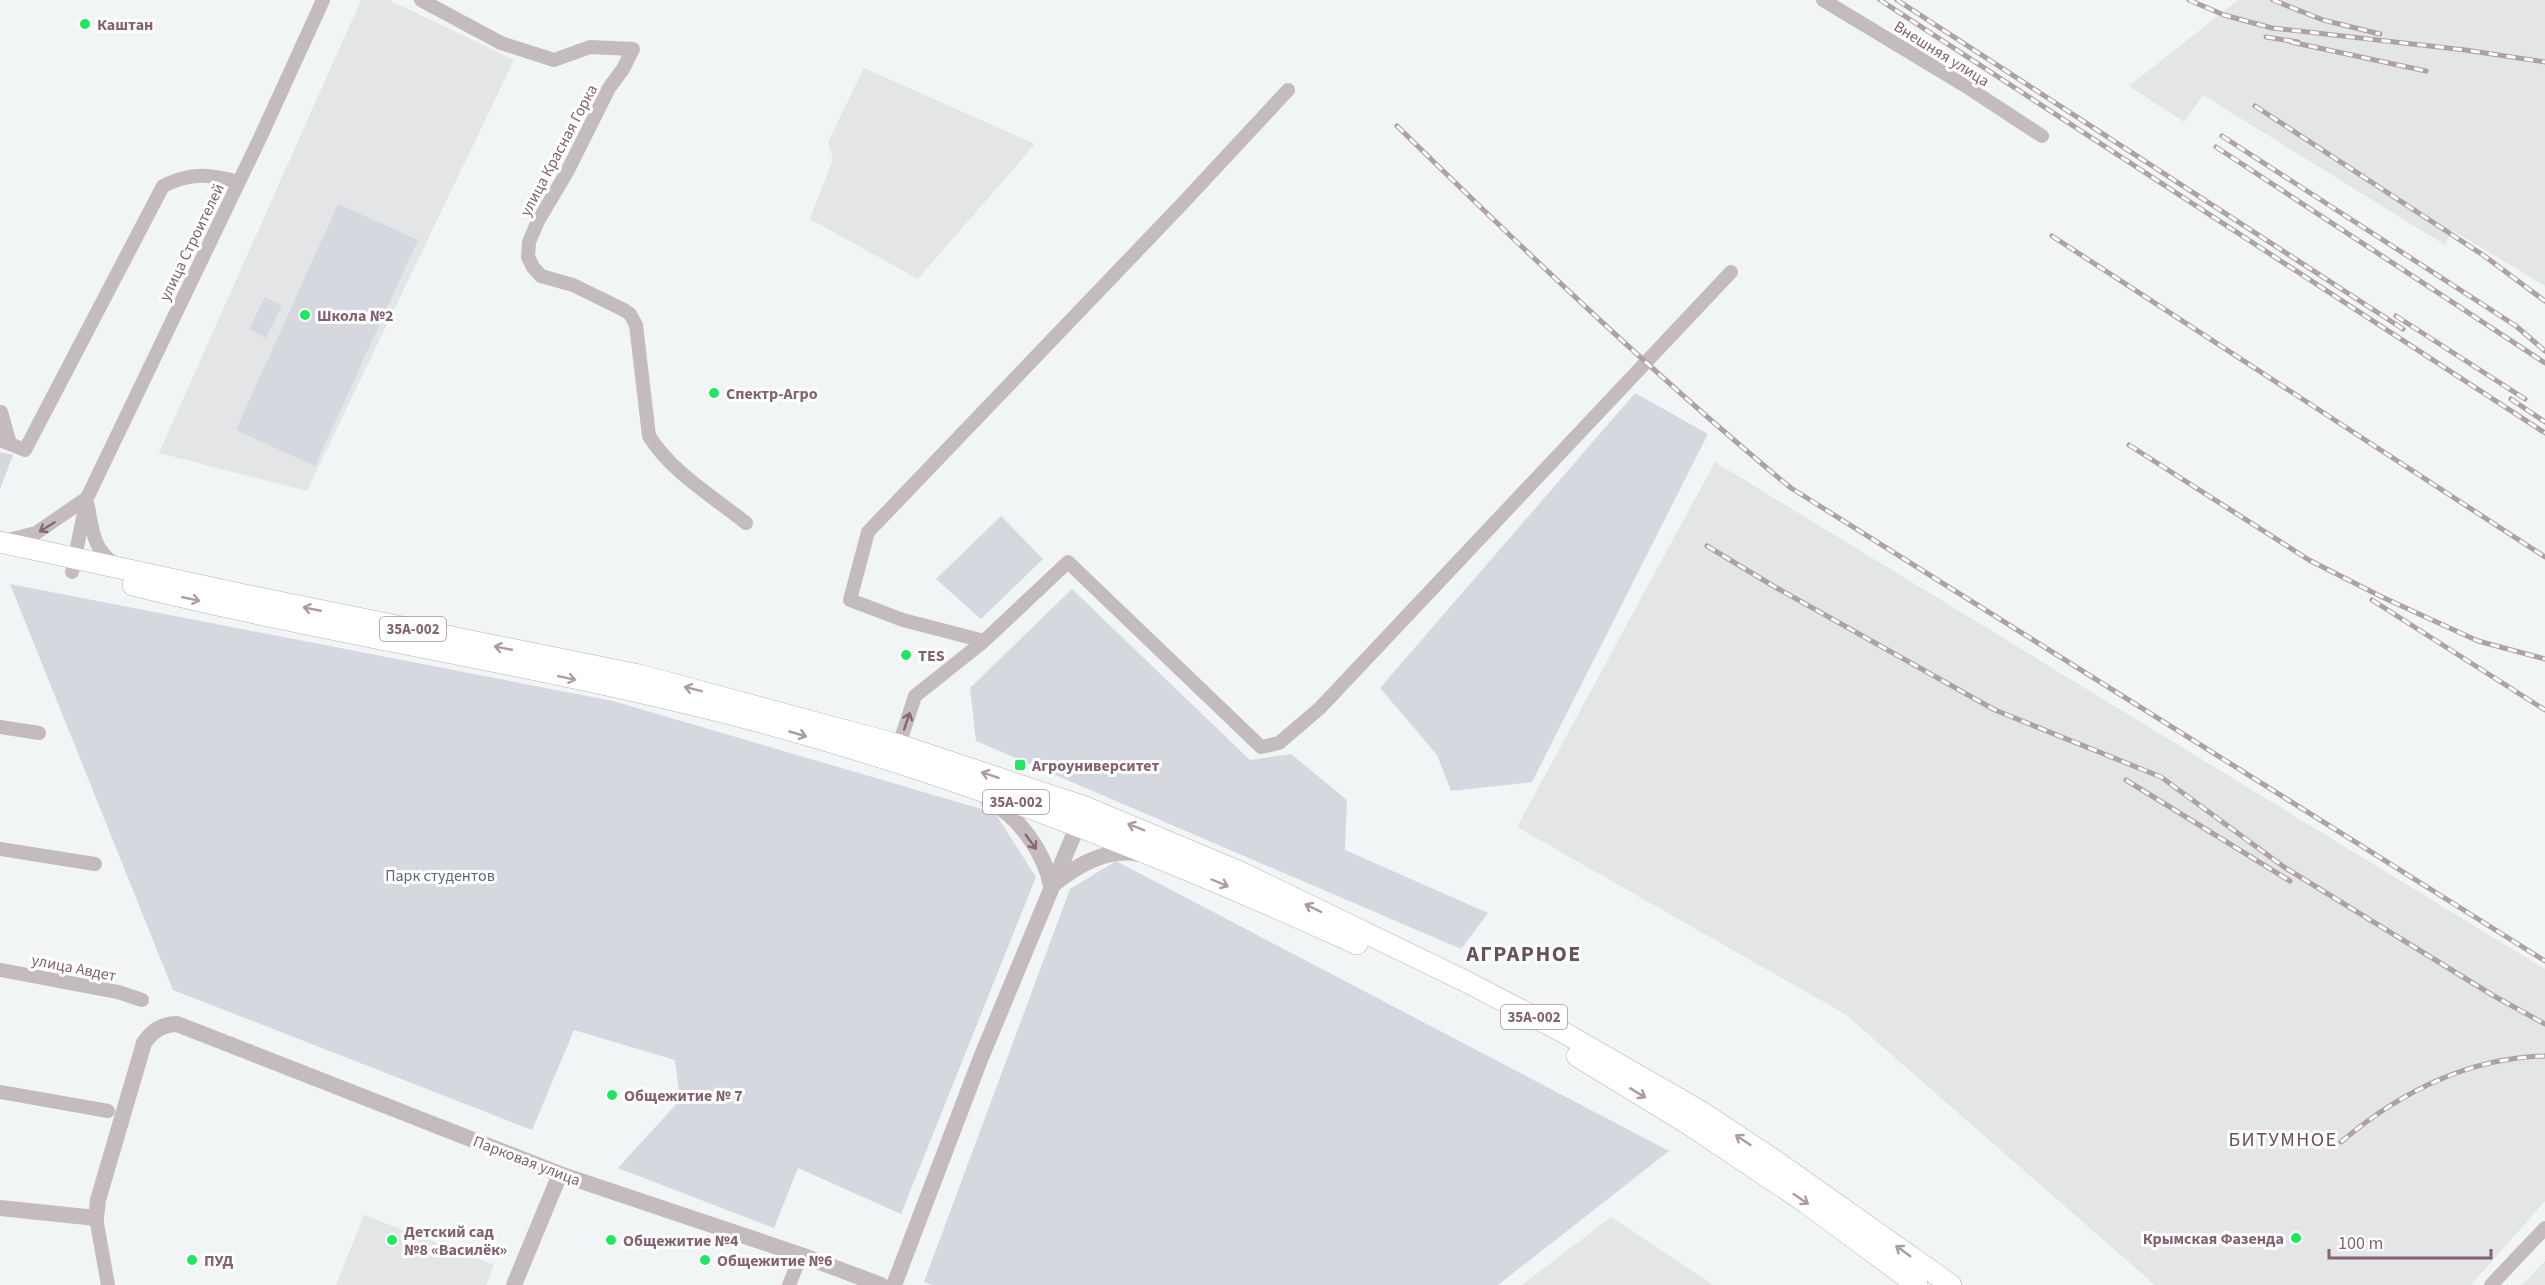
<svg xmlns="http://www.w3.org/2000/svg" width="2545" height="1285" font-family="'Source Sans 3',sans-serif">
	<rect width="100%" height="100%" fill="#f1f5f5"/>
	<!-- built -->
	<path fill="#e4e5e6" d="M 361,0 L 389,0 L 514,60 L 307,491 L 159,453 Z
		M 2238,0 L 2545,0 L 2545,286 L 2452,230 L 2445,245 L 2203,95 L 2184,122 L 2129,86 Z
		M 864,68 L 1035,144 L 918,279 L 810,219 L 833,159 L 828,142 Z
		M 1715,462 L 2545,969 L 2545,1201 L 2471,1285 L 2155,1285 L 1845,1014 L 1517,827 Z
		M 364,1215 L 494,1265 L 486,1285 L 336,1285 Z
		M 1611,1217 L 1713,1285 L 1522,1285 Z
		M 2545,1261 L 2545,1285 L 2522,1285 Z"/>
	<!-- green -->
	<path fill="#d5d8df" d="M 338,204 L 418,240 L 315,466 L 236,430 Z
		M 265,297 L 282,306 L 266,338 L 249,329 Z
		M 1635,393 L 1708,434 L 1532,782 L 1451,791 L 1437,755 L 1380,688 Z
		M 0,452 L 13,455 L 0,489 Z
		M 1001,516 L 1043,559 L 981,619 L 936,579 Z
		M 10,584 L 613,701 L 995,813 L 1036,877 L 901,1214 L 798,1168 L 774,1228 L 618,1168 L 680,1100 L 675,1060 L 574,1030 L 532,1130 L 173,990 Z
		M 1072,589 L 1250,760 L 1291,754 L 1347,800 L 1345,850 L 1488,913 L 1461,949 L 976,741 L 970,688 Z
		M 1116,861 L 1669,1151 L 1498,1285 L 932,1285 L 924,1282 L 1070,889 Z"/>
	<g fill="none" stroke-linecap="round" stroke-linejoin="round">
		<!-- primary casing -->
		<g stroke="#bab1b5" stroke-width="22">
			<path id="primary" d="M 0,542 L 249,596 L 639,675 L 899,745 L 1085,807 L 1240,872 L 1467,982 L 1561,1031 L 1700,1111 L 1774,1160 L 1951,1285
				M 133,585 C 334,635 541,665 742,717 C 958,774 1155,852 1357,944
				M 1577,1056 L 1690,1125 L 1805,1202 L 1917,1285"/>
		</g>
		<!-- minor -->
		<path stroke="#c4bbbf" stroke-width="14" d="M 421,0 L 501,43 L 554,60 L 590,47 L 633,49 L 623,69 L 609,88 L 567,172 L 538,221 L 529,242 L 528,257 L 533,267 L 541,276 L 573,285 L 624,310 L 630,314 L 636,325 L 649,436 C 671,472 714,497 746,523
			M 1823,0 L 1964,85 L 2042,136
			M 1,412 L 10,444
			M 0,440 L 25,450 L 163,186 C 191,172 210,174 239,182
			M 88,506 C 92,530 94,552 116,564
			M 8,540 L 36,533 L 87,498
			M 72,572 L 87,498 L 261,136 L 323,0
			M 984,641 L 903,620 L 850,600 L 868,532 L 1182,204 L 1288,90
			M 0,727 L 39,733
			M 899,745 L 915,696 L 984,641 L 1068,562 L 1261,747 L 1279,743 L 1320,708 L 1731,272
			M 0,849 L 95,864
			M 0,970 L 118,992 L 142,1000
			M 0,1092 L 108,1111
			M 96,1218 L 108,1285
			M 789,1285 L 801,1255
			M 2491,1285 L 2545,1228"/>
		<!-- tertiary -->
		<path stroke="#c4bbbf" stroke-width="16" d="M 988,800 C 1018,815 1045,853 1051,886
			M 1054,884 C 1077,865 1109,847 1139,854
			M 0,1208 L 96,1218 L 98,1200 L 144,1043 C 152,1031 162,1024 177,1024 L 560,1174 L 801,1255 L 881,1285
			M 514,1285 L 560,1174
			M 894,1285 L 980,1060 L 1082,815"/>
		<!-- primary -->
		<use href="#primary" stroke="#fff" stroke-width="21"/>
		<!-- rail casing -->
		<g stroke="#ada0a6" stroke-width="5">
			<path id="rail" d="M 1880,0 L 2545,433
				M 1897,0 L 2403,329
				M 2189,0 L 2224,15 L 2272,28 L 2465,50 L 2545,62
				M 2273,0 L 2323,20 L 2380,34
				M 2266,37 L 2298,42
				M 2291,42 L 2426,71
				M 2255,106 L 2483,255 L 2545,301
				M 1397,126 C 1523,249 1655,376 1791,488 L 2545,961
				M 2222,136 L 2516,326 L 2545,351
				M 2216,147 L 2545,363
				M 2052,236 L 2545,557
				M 2396,316 L 2525,399
				M 2511,399 L 2545,422
				M 2129,445 L 2309,560 L 2382,597 L 2478,641 L 2545,659
				M 1707,546 L 1775,587 L 1995,710 L 2161,777 L 2284,867 L 2494,996 L 2545,1024
				M 2372,600 L 2545,710
				M 2126,780 L 2290,881
				M 2341,1142 C 2399,1093 2468,1058 2545,1056"/>
		</g>
		<!-- rail -->
		<use href="#rail" stroke="#fff" stroke-width="3" stroke-dasharray="9" stroke-linecap="butt"/>
	</g>
	<!-- one-way arrows -->
	<defs><path id="oneway-shaft" d="M-6 0H5M1.5-3L5.5 0L1.5 3" fill="none" stroke-width="1.6" stroke-linecap="round" stroke-linejoin="round" transform="scale(1.5)"/></defs>
	<g stroke="#866776">
		<use href="#oneway-shaft" transform="translate(47 527) rotate(148)"/>
		<use href="#oneway-shaft" transform="translate(907 721) rotate(-71)"/>
		<use href="#oneway-shaft" transform="translate(1031 842) rotate(54)"/>
	</g>
	<g stroke="#ae9aa3">
		<use href="#oneway-shaft" transform="translate(191 599) rotate(12)"/>
		<use href="#oneway-shaft" transform="translate(312 609) rotate(-169)"/>
		<use href="#oneway-shaft" transform="translate(503 648) rotate(-169)"/>
		<use href="#oneway-shaft" transform="translate(567 678) rotate(12)"/>
		<use href="#oneway-shaft" transform="translate(693 689) rotate(-166)"/>
		<use href="#oneway-shaft" transform="translate(798 734) rotate(16)"/>
		<use href="#oneway-shaft" transform="translate(990 775) rotate(-162)"/>
		<use href="#oneway-shaft" transform="translate(1136 827) rotate(-158)"/>
		<use href="#oneway-shaft" transform="translate(1220 883) rotate(23)"/>
		<use href="#oneway-shaft" transform="translate(1313 908) rotate(-154)"/>
		<use href="#oneway-shaft" transform="translate(1638 1093) rotate(31)"/>
		<use href="#oneway-shaft" transform="translate(1743 1140) rotate(-147)"/>
		<use href="#oneway-shaft" transform="translate(1801 1199) rotate(34)"/>
		<use href="#oneway-shaft" transform="translate(1903 1251) rotate(-144)"/>
	</g>
	<!-- markers -->
	<g fill="#1ee85d" stroke="#fff" stroke-width="2">
		<circle cx="85" cy="24" r="6"/>
		<circle cx="305" cy="315" r="6"/>
		<circle cx="714" cy="393" r="6"/>
		<circle cx="906" cy="655" r="6"/>
		<rect x="1014" y="759" width="12" height="12" rx="3"/>
		<circle cx="612" cy="1095" r="6"/>
		<circle cx="2296" cy="1238" r="6"/>
		<circle cx="392" cy="1240" r="6"/>
		<circle cx="611" cy="1240" r="6"/>
		<circle cx="192" cy="1260" r="6"/>
		<circle cx="705" cy="1260" r="6"/>
	</g>
	<g text-anchor="middle" stroke-width="6" stroke-linejoin="round" paint-order="stroke">
		<!-- shield labels -->
		<g fill="#fff" stroke="#a8929c" stroke-width="1.5">
			<rect x="380" y="617" width="66" height="24" rx="4.5"/>
			<rect x="983" y="790" width="66" height="24" rx="4.5"/>
			<rect x="1501" y="1005" width="66" height="24" rx="4.5"/>
		</g>
		<g font-size="15" font-weight="bold" fill="#836372">
			<text x="413" y="634">35А-002</text>
			<text x="1016" y="807">35А-002</text>
			<text x="1534" y="1022">35А-002</text>
		</g>
		<!-- poi labels -->
		<g font-size="16" font-weight="bold" fill="#836372" stroke="#fff" text-anchor="start">
			<text x="97" y="30">Каштан</text>
			<text x="317" y="321">Школа №2</text>
			<text x="726" y="399">Спектр-Агро</text>
			<text x="918" y="661">TES</text>
			<text x="1032" y="771">Агроуниверситет</text>
			<text x="624" y="1101">Общежитие № 7</text>
			<text x="404" y="1237">Детский сад<tspan x="404" dy="18">№8 «Василёк»</tspan></text>
			<text x="2284" y="1244" text-anchor="end">Крымская Фазенда</text>
			<text x="623" y="1246">Общежитие №4</text>
			<text x="204" y="1266">ПУД</text>
			<text x="717" y="1266">Общежитие №6</text>
		</g>
		<!-- street labels -->
		<g font-size="16" fill="#836372" stroke="#fff">
			<text transform="translate(1942 53) rotate(32)" y="6">Внешняя улица</text>
			<text transform="translate(558 150) rotate(-62)" y="6">улица Красная Горка</text>
			<text transform="translate(191 242) rotate(-64)" y="6">улица Строителей</text>
			<text transform="translate(74 967) rotate(11)" y="6">улица Авдет</text>
			<text transform="translate(527 1160) rotate(21)" y="6">Парковая улица</text>
		</g>
		<!-- park labels -->
		<g font-size="16" fill="#62657a" stroke="#fff">
			<text x="440" y="881">Парк студентов</text>
		</g>
		<!-- quarter labels -->
		<g font-size="20" letter-spacing="1.5" fill="#68515c" stroke="#fff">
			<text x="2283" y="1146">БИТУМНОЕ</text>
		</g>
		<!-- district labels -->
		<g font-size="22" font-weight="bold" letter-spacing="1.5" fill="#68515c" stroke="#fff">
			<text x="1524" y="961">АГРАРНОЕ</text>
		</g>
	</g>
	<!-- scale -->
	<path d="M2329 1249v9h162v-9" fill="none" stroke="#836372" stroke-width="3"/>
	<text x="2338" y="1249" font-size="18" fill="#836372" stroke="#ffffff" stroke-width="4.5" paint-order="stroke">100 m</text>
</svg>
